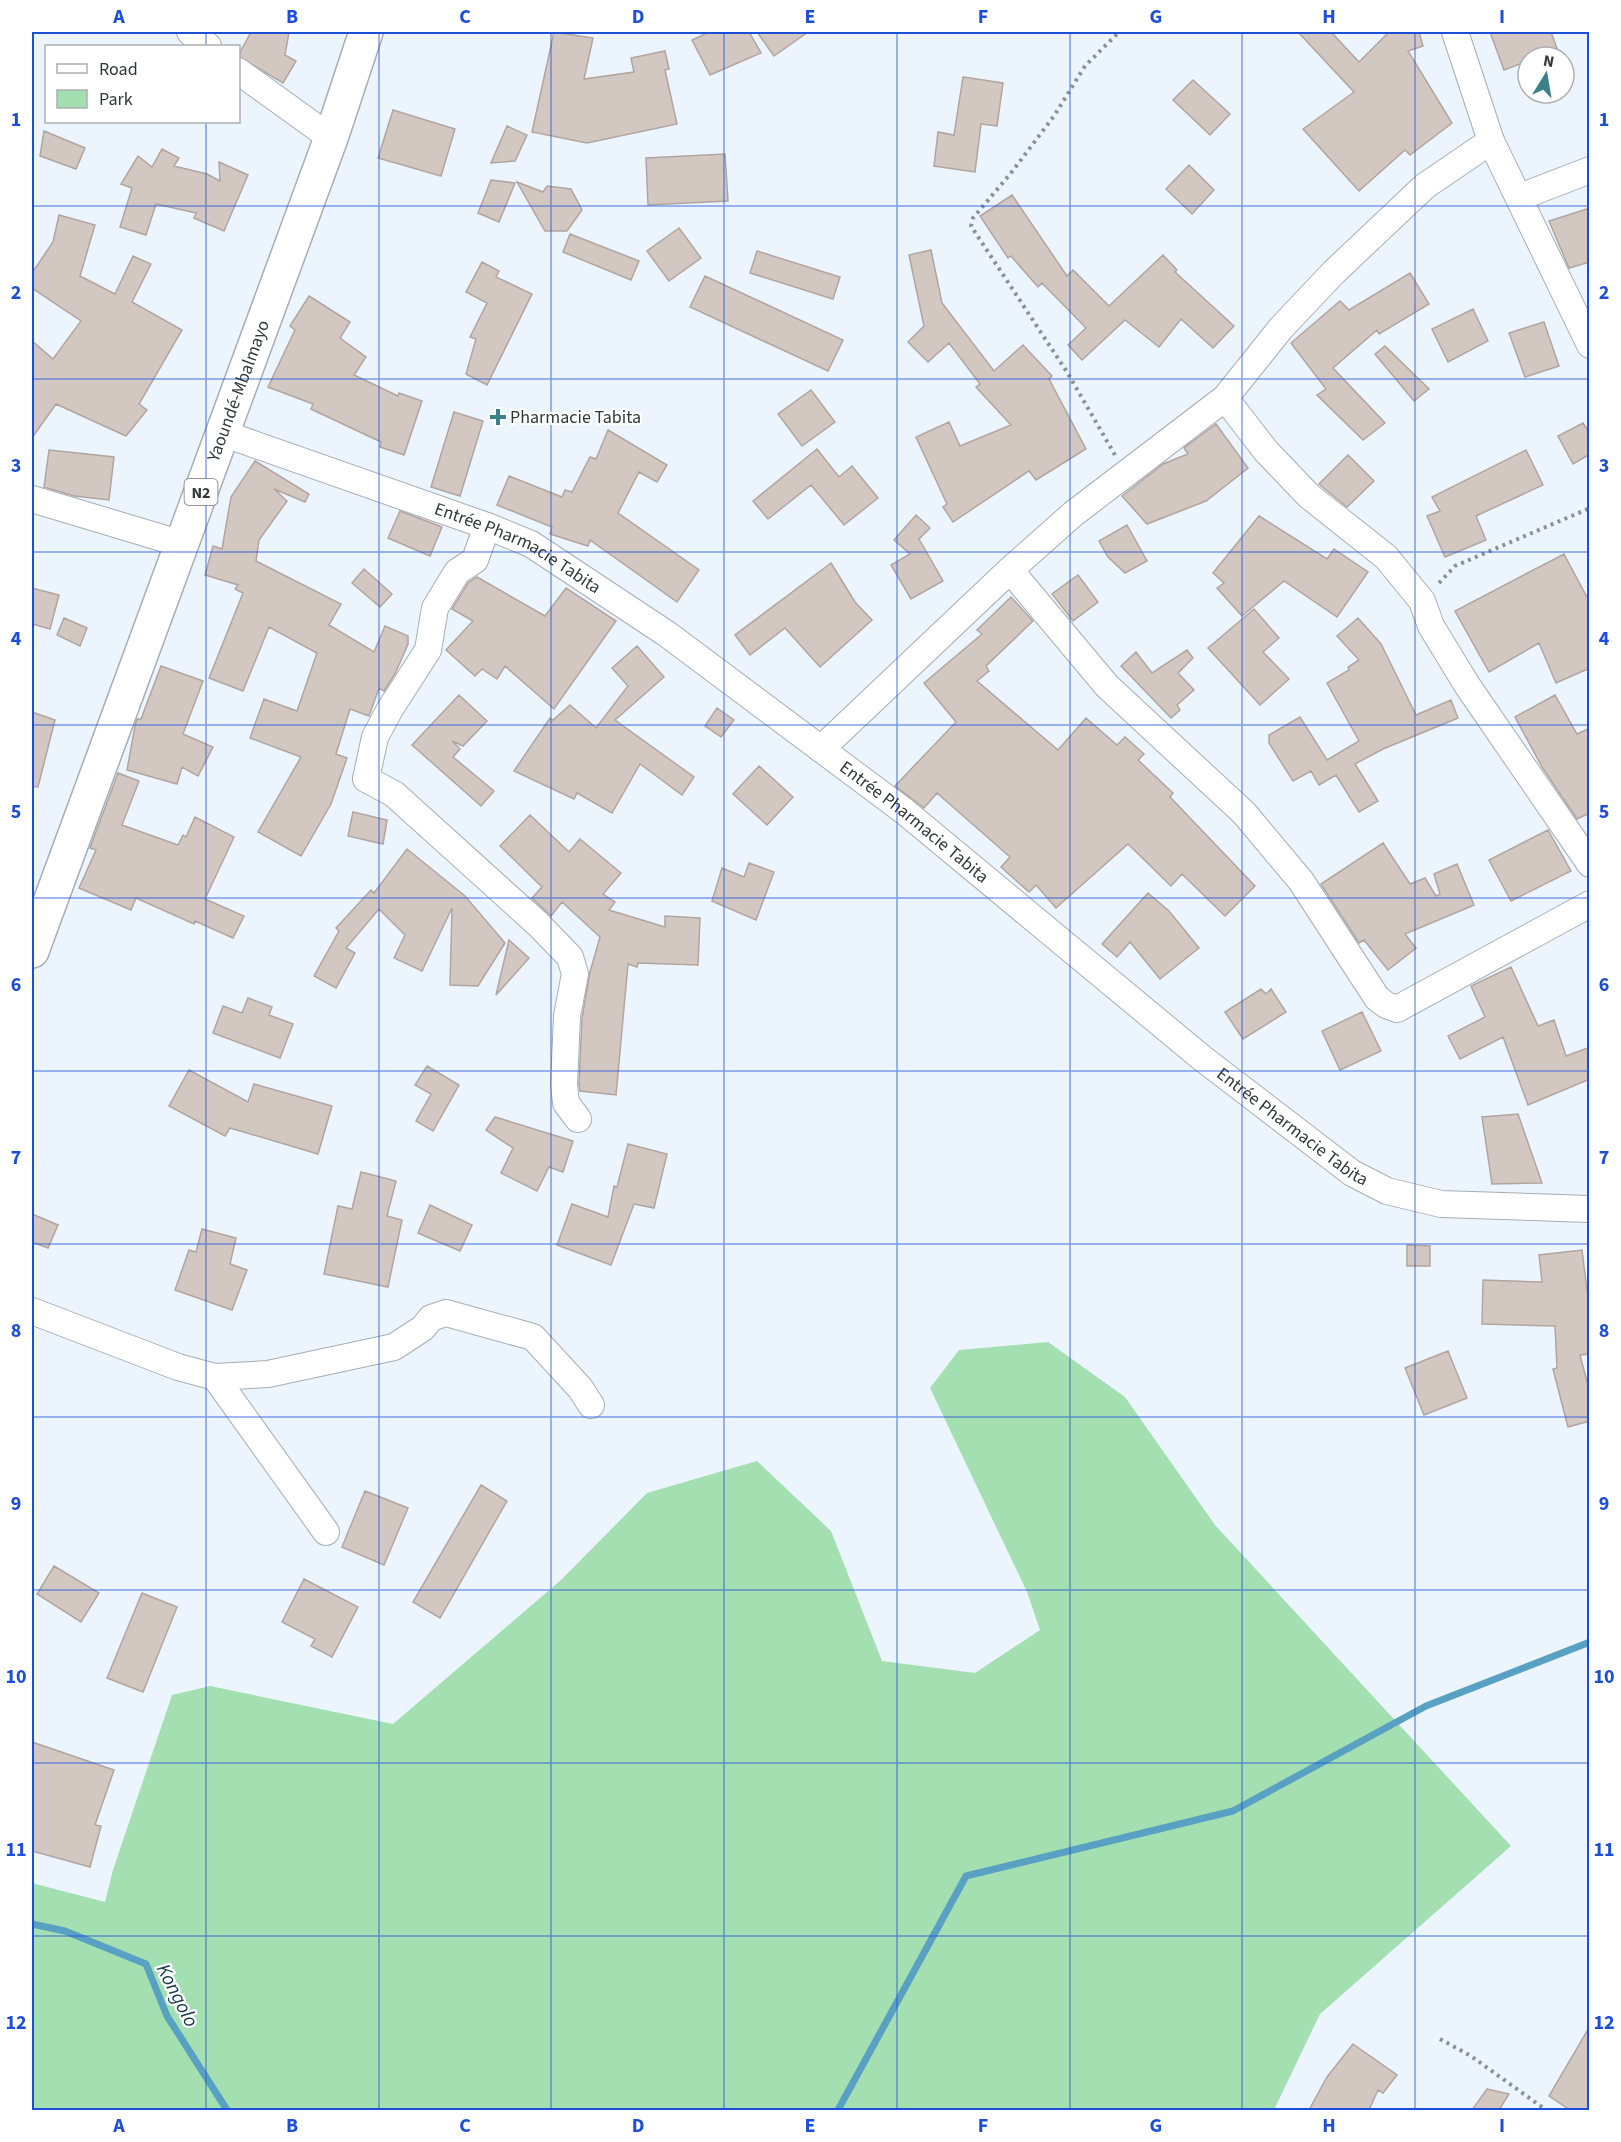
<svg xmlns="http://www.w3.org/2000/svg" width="1621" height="2142" font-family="'Source Sans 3',sans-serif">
	<rect width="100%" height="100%" fill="#ecf5fe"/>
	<!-- green -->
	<path fill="#a3dfb1" d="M 1048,1342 L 1125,1397 L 1215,1525 L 1511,1846 L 1320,2014 L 1274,2110 L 32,2110 L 32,1883 L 105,1902 L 113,1870 L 172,1695 L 210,1686 L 393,1724 L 561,1580 L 647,1493 L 757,1461 L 831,1531 L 882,1661 L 975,1673 L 1040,1630 L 1027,1592 L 930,1388 L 959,1350 Z"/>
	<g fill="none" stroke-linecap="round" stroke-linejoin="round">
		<!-- stream -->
		<path stroke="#58a1c3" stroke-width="7" d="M 32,1924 L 65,1931 L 146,1964 L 167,2016 L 227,2110
			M 838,2110 L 966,1876 L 1233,1811 L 1426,1706 L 1590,1642"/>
	</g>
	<!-- building -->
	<path fill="#d3c7c1" stroke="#b0a59f" stroke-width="1.5" d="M 251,32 L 289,32 L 285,55 L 296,61 L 283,83 L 238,56 Z
		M 554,32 L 593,38 L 584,79 L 634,72 L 631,58 L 665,51 L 669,69 L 665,70 L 677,124 L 587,143 L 532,132 Z
		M 709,32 L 749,32 L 761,53 L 710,75 L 692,40 Z
		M 757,32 L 808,32 L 774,56 Z
		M 1298,32 L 1331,32 L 1359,62 L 1389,32 L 1419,32 L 1423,46 L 1408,51 L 1452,123 L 1410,155 L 1405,150 L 1359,191 L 1303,129 L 1354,92 Z
		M 1490,32 L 1551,32 L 1558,51 L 1540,57 L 1528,57 L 1528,61 L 1504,70 Z
		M 963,77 L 1003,83 L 997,126 L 981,124 L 975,172 L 934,166 L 938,132 L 954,135 Z
		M 1193,80 L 1230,114 L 1210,135 L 1173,100 Z
		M 393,110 L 455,129 L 441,176 L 378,158 Z
		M 507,126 L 527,135 L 515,161 L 491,163 Z
		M 44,131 L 85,148 L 76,169 L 40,156 Z
		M 162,149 L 179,158 L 174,166 L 207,174 L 220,181 L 219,162 L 248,175 L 224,231 L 194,218 L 196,213 L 156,204 L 146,235 L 120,227 L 132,188 L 121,184 L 138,156 L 152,167 Z
		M 725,154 L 728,201 L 648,205 L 646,158 Z
		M 1189,165 L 1214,190 L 1192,214 L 1166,189 Z
		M 491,180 L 515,183 L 499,222 L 478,213 Z
		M 517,182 L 543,192 L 547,186 L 571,189 L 582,210 L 567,231 L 545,231 Z
		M 1012,195 L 1067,276 L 1073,270 L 1109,306 L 1163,255 L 1177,270 L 1175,272 L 1234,326 L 1213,348 L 1181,319 L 1159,347 L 1125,320 L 1082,360 L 1068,345 L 1086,328 L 1042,283 L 1038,287 L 1011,256 L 1008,258 L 980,216 Z
		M 1590,208 L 1590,262 L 1569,268 L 1549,221 Z
		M 59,215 L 95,225 L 80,276 L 115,294 L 133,256 L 151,264 L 132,302 L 182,330 L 139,404 L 147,410 L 126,436 L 56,404 L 32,438 L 32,341 L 53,359 L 81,321 L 32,288 L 32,273 L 53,242 Z
		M 679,228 L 701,258 L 669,281 L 647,251 Z
		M 570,234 L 639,261 L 631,280 L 563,252 Z
		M 931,250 L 942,303 L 994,371 L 1023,345 L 1052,376 L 1049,379 L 1086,449 L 1036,480 L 1029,471 L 953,522 L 943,507 L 947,504 L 916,437 L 949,422 L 960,446 L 1011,425 L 976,387 L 980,384 L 949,343 L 928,362 L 908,342 L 924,326 L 909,255 Z
		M 757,251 L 840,277 L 833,299 L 750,273 Z
		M 482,262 L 499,271 L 496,277 L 532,294 L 487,385 L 466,374 L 476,339 L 470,337 L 487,303 L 466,292 Z
		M 1410,273 L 1429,304 L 1379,334 L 1377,330 L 1333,368 L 1385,423 L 1363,440 L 1317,395 L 1326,389 L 1291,343 L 1340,301 L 1349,310 Z
		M 705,276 L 843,340 L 828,371 L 690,307 Z
		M 309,296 L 350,322 L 340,338 L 366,357 L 354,375 L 398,396 L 399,393 L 422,401 L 404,455 L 380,447 L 381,442 L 311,409 L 313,404 L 268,387 L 295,330 L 290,326 Z
		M 1473,309 L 1488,341 L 1448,362 L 1432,329 Z
		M 1544,322 L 1559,366 L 1525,377 L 1509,333 Z
		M 1385,346 L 1429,389 L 1414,401 L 1375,354 Z
		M 811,390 L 835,422 L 802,446 L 778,414 Z
		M 454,412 L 483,421 L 460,496 L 431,487 Z
		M 1583,423 L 1590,434 L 1590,454 L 1573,464 L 1558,436 Z
		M 1216,424 L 1248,468 L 1206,501 L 1147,524 L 1122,496 L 1163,464 L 1188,454 L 1184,448 Z
		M 608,430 L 667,465 L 657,482 L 639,472 L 618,513 L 699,570 L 677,602 L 590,540 L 588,546 L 550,534 L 552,527 L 497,505 L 509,476 L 562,497 L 565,490 L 572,492 L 590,457 L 596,459 Z
		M 817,449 L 839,477 L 852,466 L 878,498 L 844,525 L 811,485 L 768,519 L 753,501 Z
		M 49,450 L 114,457 L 109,500 L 74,496 L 44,487 Z
		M 1526,450 L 1543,485 L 1476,516 L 1486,540 L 1445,557 L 1427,516 L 1440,511 L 1432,497 Z
		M 1348,455 L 1374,481 L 1347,507 L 1319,484 Z
		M 255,461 L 309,494 L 305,502 L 274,489 L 287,501 L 259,540 L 256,561 L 341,604 L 329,625 L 374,652 L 385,626 L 408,636 L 408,644 L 395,674 L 384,691 L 379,688 L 369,716 L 350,709 L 336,754 L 347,758 L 331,804 L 301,856 L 258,832 L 301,757 L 250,738 L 264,699 L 297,711 L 317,653 L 269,627 L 243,691 L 209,678 L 243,593 L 235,589 L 238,585 L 205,575 L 213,546 L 222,549 L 231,497 Z
		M 400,511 L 442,527 L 430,556 L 388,538 Z
		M 916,515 L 930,528 L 919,539 L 943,581 L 911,599 L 891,565 L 910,554 L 894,540 Z
		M 1259,516 L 1327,559 L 1334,549 L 1368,572 L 1337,617 L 1284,581 L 1242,616 L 1217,588 L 1224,583 L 1213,573 Z
		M 1127,525 L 1147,561 L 1125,573 L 1108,557 L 1099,541 Z
		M 1564,554 L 1590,603 L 1590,668 L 1556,683 L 1539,643 L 1489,672 L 1455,611 Z
		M 831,563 L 855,602 L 872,620 L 820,667 L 785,628 L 750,655 L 735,635 Z
		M 364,569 L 392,594 L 380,607 L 352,583 Z
		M 1078,575 L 1098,602 L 1073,621 L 1052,594 Z
		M 477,577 L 545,616 L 566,588 L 616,621 L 554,709 L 505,666 L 497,679 L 482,669 L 475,676 L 446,650 L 473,621 L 452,609 L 468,583 Z
		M 32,588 L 59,595 L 50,629 L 32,624 Z
		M 1011,597 L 1033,621 L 986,666 L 989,671 L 977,681 L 1058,750 L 1086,718 L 1117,745 L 1125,737 L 1144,754 L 1138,760 L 1173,793 L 1170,797 L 1255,886 L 1225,916 L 1182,874 L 1171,886 L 1128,844 L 1056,908 L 1036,885 L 1029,892 L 1001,867 L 1010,857 L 937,793 L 924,808 L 895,786 L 956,722 L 924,683 L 982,634 L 977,630 Z
		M 1254,609 L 1279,638 L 1263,652 L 1289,679 L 1260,705 L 1208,648 Z
		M 64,618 L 87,628 L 80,646 L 57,635 Z
		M 1358,618 L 1381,644 L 1416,715 L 1451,700 L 1458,718 L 1383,749 L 1355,764 L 1378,801 L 1359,812 L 1336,775 L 1319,785 L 1311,771 L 1293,781 L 1269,743 L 1269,735 L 1300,717 L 1327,760 L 1359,741 L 1327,683 L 1349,670 L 1348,667 L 1359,660 L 1337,636 Z
		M 637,646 L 664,677 L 615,720 L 694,777 L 682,795 L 640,764 L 612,813 L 577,793 L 574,799 L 514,771 L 550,718 L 553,720 L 570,705 L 596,728 L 628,686 L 612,668 Z
		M 1187,650 L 1193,658 L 1178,673 L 1194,690 L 1177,705 L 1180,710 L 1171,718 L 1121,666 L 1136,652 L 1152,673 Z
		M 161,666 L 203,681 L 183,734 L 213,747 L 198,776 L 182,767 L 177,784 L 127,770 L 135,726 L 137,719 L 141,719 Z
		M 459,695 L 487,721 L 463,746 L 452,741 L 460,749 L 453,757 L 494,791 L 481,806 L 412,745 Z
		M 1555,695 L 1577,734 L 1590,728 L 1590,813 L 1577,819 L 1542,767 L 1515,717 Z
		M 717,708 L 734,720 L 721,737 L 705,726 Z
		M 32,712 L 55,720 L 38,787 L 32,786 Z
		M 759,766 L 793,797 L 767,825 L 733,794 Z
		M 118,773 L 139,781 L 122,825 L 178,845 L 183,835 L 186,837 L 195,817 L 234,837 L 205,899 L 244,916 L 233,938 L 195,921 L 194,924 L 136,898 L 131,910 L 79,888 L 96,850 L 90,848 Z
		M 353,812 L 387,820 L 383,844 L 348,836 Z
		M 530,815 L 569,852 L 580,839 L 621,873 L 603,894 L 615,902 L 609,910 L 665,927 L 665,916 L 700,918 L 698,965 L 638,963 L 637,967 L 628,964 L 616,1095 L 580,1091 L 579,1084 L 582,1018 L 590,972 L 600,937 L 562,902 L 551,916 L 532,898 L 542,887 L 500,846 Z
		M 1548,830 L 1571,871 L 1511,901 L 1489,860 Z
		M 1383,843 L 1410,884 L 1425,878 L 1436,896 L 1440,894 L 1434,874 L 1457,864 L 1474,905 L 1405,934 L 1416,948 L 1388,970 L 1364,940 L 1359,943 L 1321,884 Z
		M 407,849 L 465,896 L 505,943 L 478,986 L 450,985 L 452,908 L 422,971 L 394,958 L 405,935 L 379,909 L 346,948 L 355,953 L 336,988 L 314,976 L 339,931 L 336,928 L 371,890 L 374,893 Z
		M 749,863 L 774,872 L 756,920 L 712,901 L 722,868 L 744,877 Z
		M 1148,893 L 1169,911 L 1199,948 L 1160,979 L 1130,942 L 1117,957 L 1102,944 Z
		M 509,940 L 529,958 L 496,995 Z
		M 1511,967 L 1538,1026 L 1554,1020 L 1566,1056 L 1590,1047 L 1590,1079 L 1528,1105 L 1503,1037 L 1460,1059 L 1448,1036 L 1485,1017 L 1471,986 Z
		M 1261,989 L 1266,994 L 1271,989 L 1286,1012 L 1243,1039 L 1225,1012 Z
		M 248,998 L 272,1007 L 269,1015 L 293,1024 L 280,1058 L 213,1033 L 223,1006 L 242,1013 Z
		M 1362,1012 L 1381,1051 L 1340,1070 L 1322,1031 Z
		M 427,1066 L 459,1085 L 433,1131 L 416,1121 L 431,1094 L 415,1085 Z
		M 189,1070 L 248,1102 L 254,1084 L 332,1106 L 318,1154 L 230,1128 L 225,1136 L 169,1106 Z
		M 1518,1114 L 1542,1183 L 1492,1184 L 1482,1117 Z
		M 495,1117 L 573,1141 L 563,1172 L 549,1167 L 537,1191 L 501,1173 L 513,1148 L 486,1130 Z
		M 628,1144 L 667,1154 L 654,1208 L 634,1204 L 611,1265 L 557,1245 L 572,1204 L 608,1217 L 614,1186 L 617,1187 Z
		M 361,1172 L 396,1181 L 387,1216 L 402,1220 L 388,1287 L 324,1274 L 338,1206 L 352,1209 Z
		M 430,1205 L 472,1225 L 460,1251 L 418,1233 Z
		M 32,1214 L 58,1225 L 48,1248 L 32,1242 Z
		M 202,1229 L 236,1238 L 230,1264 L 247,1270 L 232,1310 L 175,1290 L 189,1250 L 196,1252 Z
		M 1407,1245 L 1430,1246 L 1430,1266 L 1407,1266 Z
		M 1582,1250 L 1590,1314 L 1590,1354 L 1580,1355 L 1590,1393 L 1590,1421 L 1568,1427 L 1553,1369 L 1557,1368 L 1555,1326 L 1482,1324 L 1483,1280 L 1542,1282 L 1539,1255 Z
		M 1448,1351 L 1467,1398 L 1424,1415 L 1405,1368 Z
		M 481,1485 L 507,1501 L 440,1618 L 413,1602 Z
		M 365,1491 L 408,1508 L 384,1565 L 342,1547 Z
		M 54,1566 L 99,1593 L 81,1622 L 37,1594 Z
		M 304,1579 L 358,1607 L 332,1657 L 311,1646 L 315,1639 L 282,1622 Z
		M 142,1593 L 177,1607 L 143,1692 L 107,1678 Z
		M 32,1742 L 114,1770 L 95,1825 L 101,1826 L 90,1867 L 32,1851 Z
		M 1590,2026 L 1590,2110 L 1570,2110 L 1549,2096 Z
		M 1353,2044 L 1397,2075 L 1383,2093 L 1378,2090 L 1369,2110 L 1309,2110 L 1327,2077 Z
		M 1487,2089 L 1509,2094 L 1499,2110 L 1472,2110 Z"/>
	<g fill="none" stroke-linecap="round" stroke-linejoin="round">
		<!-- street casing -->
		<g stroke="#a5aeb7" stroke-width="28">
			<g id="street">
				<path d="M 190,32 L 208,46"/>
				<path d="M 1455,32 L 1491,141 L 1590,345"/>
				<path d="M 238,71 L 331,138"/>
				<path d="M 1520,197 L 1590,170"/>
				<path d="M 1225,398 L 1266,451 L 1309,496 L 1386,557 L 1422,601 L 1431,626 L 1467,685 L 1590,864"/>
				<path id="s1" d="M 222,433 L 487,526 L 531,544 L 667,634 L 904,811 L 1202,1058 L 1352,1173 L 1387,1191 L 1441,1204 L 1590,1209"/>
				<path d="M 32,499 L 182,544"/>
				<path d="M 487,526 L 475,560 L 457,572 L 435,608 L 428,650 L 390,709 L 375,737 L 366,779 L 394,794 L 538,924 L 570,957 L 575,974 L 567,1016 L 564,1085 L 566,1103 L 578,1119"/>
				<path d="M 1010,570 L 1107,686 L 1244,813 L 1301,881 L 1377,998 L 1386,1005 L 1397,1009 L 1590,904"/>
				<path d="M 821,749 L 1010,570 L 1073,514 L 1225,398 L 1281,328 L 1334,272 L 1425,186 L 1491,141"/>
				<path d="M 32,1311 L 178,1367 L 215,1377 L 268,1374 L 394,1347 L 423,1328 L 431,1318 L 446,1313 L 533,1337 L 580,1388 L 591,1405"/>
				<path d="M 215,1377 L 326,1532"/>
			</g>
		</g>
		<!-- highway casing -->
		<g stroke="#a5aeb7" stroke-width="36">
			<g id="highway">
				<path id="s2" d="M 32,951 L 331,138 L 366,32"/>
			</g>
		</g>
		<!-- path -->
		<path stroke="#8a9096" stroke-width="4" stroke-dasharray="3 4.5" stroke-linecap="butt" d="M 1115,455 L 1067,372 L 971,226 L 973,218 L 1011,173 L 1054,116 L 1085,66 L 1119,32
			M 1439,583 L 1455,566 L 1590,508
			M 1440,2039 L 1471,2056 L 1546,2110"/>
		<!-- street -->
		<use href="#street" stroke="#fff" stroke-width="26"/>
		<!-- highway -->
		<use href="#highway" stroke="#fff" stroke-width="33"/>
	</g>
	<!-- grid -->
	<path fill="none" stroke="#1d4ed8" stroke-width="1.5" stroke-opacity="0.55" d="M 206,32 L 206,46M 379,32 L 379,2110M 551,32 L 551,2110M 724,32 L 724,2110M 897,32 L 897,2110M 1070,32 L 1070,2110M 1242,32 L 1242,2110M 1415,32 L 1415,2110M 206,122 L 206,2110M 32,206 L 1590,206M 32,379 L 1590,379M 32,552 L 1590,552M 32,725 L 1590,725M 32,898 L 1590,898M 32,1071 L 1590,1071M 32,1244 L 1590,1244M 32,1417 L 1590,1417M 32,1590 L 1590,1590M 32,1763 L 1590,1763M 32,1936 L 1590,1936"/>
	<!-- markers -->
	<path fill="#3a818a" stroke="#fff" stroke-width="2" d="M495 408h6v6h6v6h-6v6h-6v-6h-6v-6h6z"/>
	<g text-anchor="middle" stroke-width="4.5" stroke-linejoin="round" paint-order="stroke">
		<!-- shield labels -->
		<rect fill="#fff" stroke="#707375" stroke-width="1.5" x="184.5" y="479" width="33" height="26" rx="4.5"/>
		<g font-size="16" font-weight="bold" fill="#33373a">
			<text x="201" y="498">N2</text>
		</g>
		<!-- street labels -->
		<g font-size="18" fill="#33373a" stroke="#fff">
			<text dy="6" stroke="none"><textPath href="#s2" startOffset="597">Yaoundé-Mbalmayo</textPath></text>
			<text dy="6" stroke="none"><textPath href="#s1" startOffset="318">Entrée Pharmacie Tabita</textPath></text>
			<text dy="6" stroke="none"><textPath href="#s1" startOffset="802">Entrée Pharmacie Tabita</textPath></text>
			<text dy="6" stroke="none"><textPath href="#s1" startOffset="1288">Entrée Pharmacie Tabita</textPath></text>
		</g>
		<!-- poi labels -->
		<g font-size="18" fill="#33373a" stroke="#fff" text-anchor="start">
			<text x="510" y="423">Pharmacie Tabita</text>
		</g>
		<!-- water labels -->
		<g font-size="20" font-style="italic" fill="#183a49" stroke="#fff">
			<text transform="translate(178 1995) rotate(63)" y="7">Kongolo</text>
		</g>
	</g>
	<!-- border -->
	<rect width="1621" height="2142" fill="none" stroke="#ffffff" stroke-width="66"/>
	<!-- legend -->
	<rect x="45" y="45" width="195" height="78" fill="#ffffff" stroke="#adafb0" stroke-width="1.5"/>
	<rect x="57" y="64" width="30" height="9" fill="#ffffff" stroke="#adafb0" stroke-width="1.5"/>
	<text x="99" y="75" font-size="18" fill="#33373a">Road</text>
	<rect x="57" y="90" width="30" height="18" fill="#a3dfb1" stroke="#adafb0" stroke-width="1.5"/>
	<text x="99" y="105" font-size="18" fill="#33373a">Park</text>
	<!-- north arrow -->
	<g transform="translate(1546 75) rotate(11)"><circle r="28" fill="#ffffff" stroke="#adafb0" stroke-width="1.5"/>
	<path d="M0-4.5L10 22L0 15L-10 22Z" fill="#3a818a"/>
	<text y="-9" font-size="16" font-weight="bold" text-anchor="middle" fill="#33373a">N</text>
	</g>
	<rect x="33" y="33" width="1555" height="2076" fill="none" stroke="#1d4ed8" stroke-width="2"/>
	<g font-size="20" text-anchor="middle" font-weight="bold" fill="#1d4ed8">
		<text x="119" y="23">A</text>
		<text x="292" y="23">B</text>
		<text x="465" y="23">C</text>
		<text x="638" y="23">D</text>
		<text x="810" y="23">E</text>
		<text x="983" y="23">F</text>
		<text x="1156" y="23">G</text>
		<text x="1329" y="23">H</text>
		<text x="1502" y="23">I</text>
		<text x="16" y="126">1</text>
		<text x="1604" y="126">1</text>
		<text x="16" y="299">2</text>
		<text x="1604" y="299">2</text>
		<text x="16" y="472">3</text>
		<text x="1604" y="472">3</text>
		<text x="16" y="645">4</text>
		<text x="1604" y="645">4</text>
		<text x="16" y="818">5</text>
		<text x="1604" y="818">5</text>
		<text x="16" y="991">6</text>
		<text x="1604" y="991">6</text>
		<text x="16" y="1164">7</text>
		<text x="1604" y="1164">7</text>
		<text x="16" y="1337">8</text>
		<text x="1604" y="1337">8</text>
		<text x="16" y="1510">9</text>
		<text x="1604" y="1510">9</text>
		<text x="16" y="1683">10</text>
		<text x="1604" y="1683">10</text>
		<text x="16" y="1856">11</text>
		<text x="1604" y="1856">11</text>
		<text x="16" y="2029">12</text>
		<text x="1604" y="2029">12</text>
		<text x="119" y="2132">A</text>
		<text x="292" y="2132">B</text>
		<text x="465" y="2132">C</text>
		<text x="638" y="2132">D</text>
		<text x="810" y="2132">E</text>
		<text x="983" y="2132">F</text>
		<text x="1156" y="2132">G</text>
		<text x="1329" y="2132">H</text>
		<text x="1502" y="2132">I</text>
	</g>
</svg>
